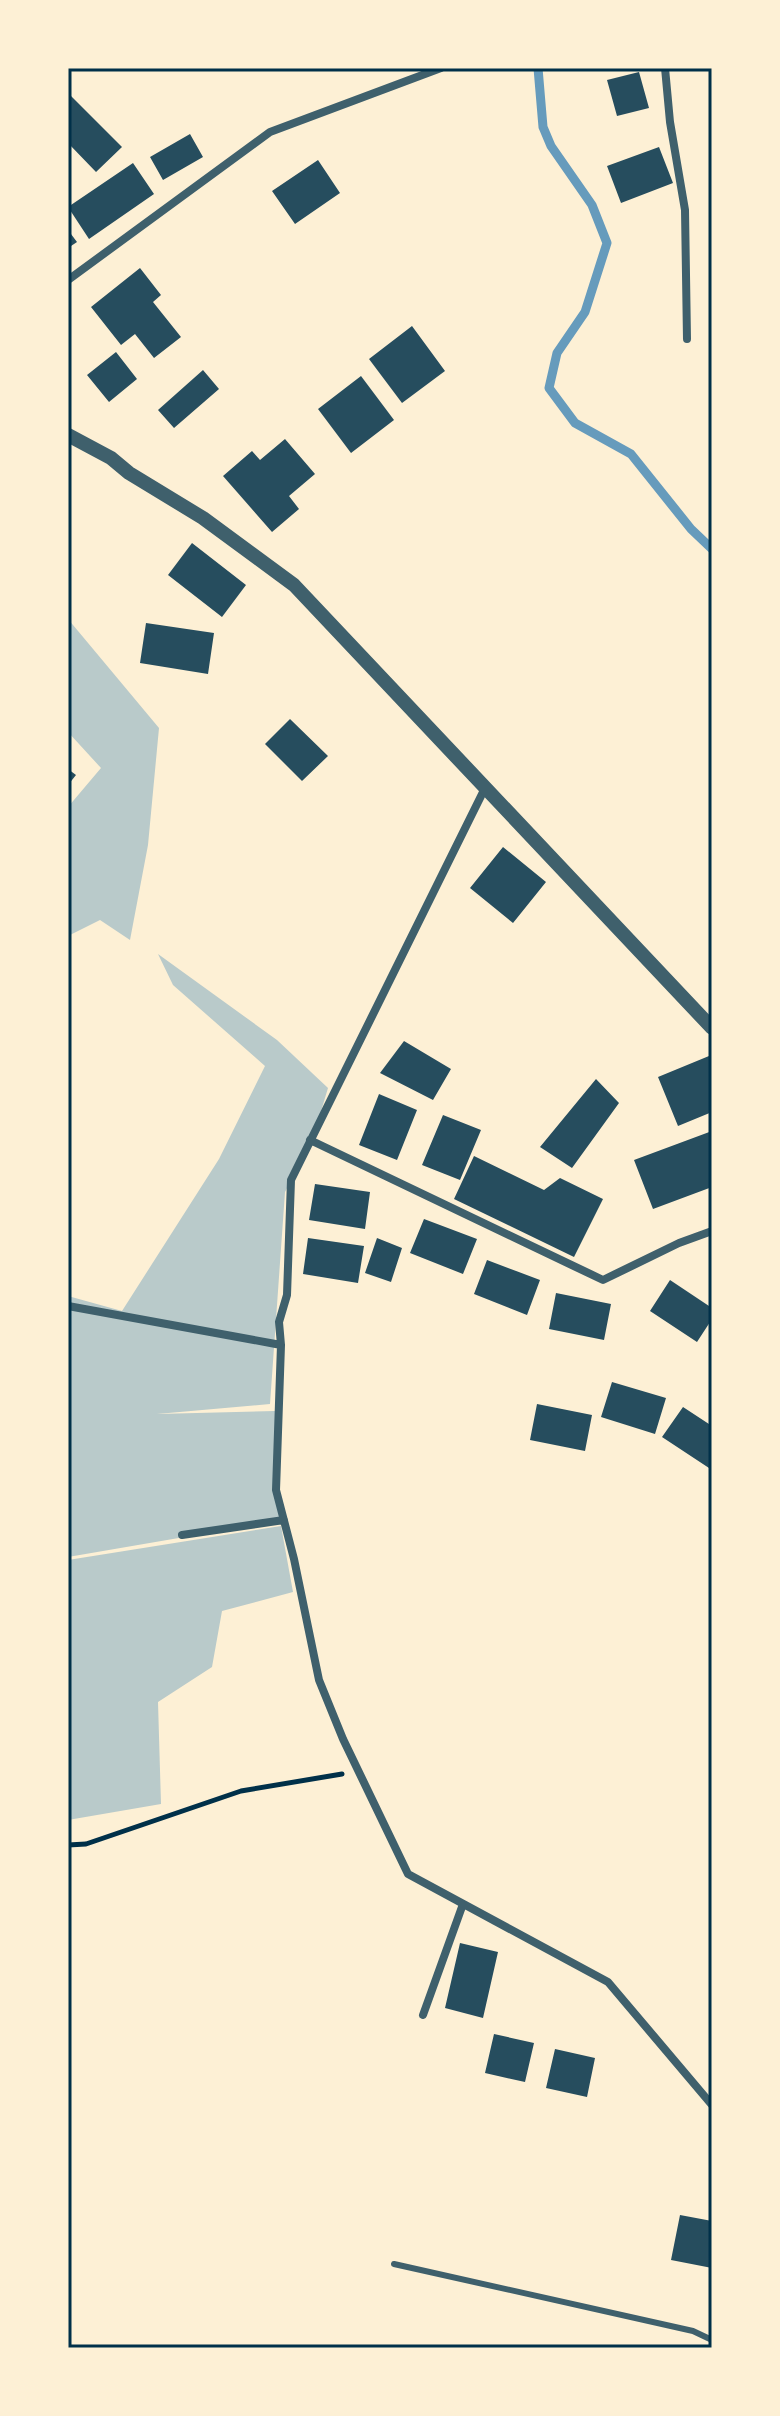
<svg xmlns="http://www.w3.org/2000/svg" width="780" height="2416" font-family="'Golos Text',sans-serif">
	<rect width="100%" height="100%" fill="#fdf0d5"/>
	<!-- green -->
	<path fill="#b9caca" d="M 68,619 L 159,728 L 148,845 L 130,940 L 100,920 L 68,936 L 68,807 L 101,768 L 68,732 Z
		M 158,954 L 277,1040 L 328,1088 L 312,1141 L 285,1192 L 270,1404 L 157,1414 L 275,1411 L 276,1488 L 284,1520 L 68,1557 L 68,1296 L 122,1311 L 219,1159 L 265,1066 L 173,985 Z
		M 281,1526 L 293,1592 L 222,1611 L 212,1667 L 158,1702 L 161,1804 L 68,1820 L 68,1560 Z"/>
	<g fill="none" stroke-linecap="round" stroke-linejoin="round">
		<!-- stream -->
		<path stroke="#669bbc" stroke-width="9" d="M 538,68 L 543,127 L 551,146 L 592,205 L 607,243 L 585,312 L 557,353 L 549,388 L 575,423 L 631,454 L 691,529 L 712,549"/>
	</g>
	<!-- building -->
	<path fill="#264d5e" d="M 639,72 L 649,108 L 617,116 L 607,80 Z
		M 70,95 L 122,147 L 96,172 L 68,143 L 68,97 Z
		M 190,134 L 203,157 L 163,180 L 150,157 Z
		M 659,147 L 673,183 L 621,203 L 607,166 Z
		M 318,160 L 340,193 L 295,224 L 272,191 Z
		M 133,163 L 154,194 L 89,239 L 68,207 Z
		M 68,230 L 77,242 L 68,248 Z
		M 140,268 L 161,295 L 153,302 L 181,337 L 154,358 L 135,334 L 121,345 L 91,307 Z
		M 412,326 L 445,371 L 402,403 L 369,359 Z
		M 116,352 L 137,379 L 109,402 L 87,375 Z
		M 203,370 L 219,389 L 174,428 L 158,410 Z
		M 361,376 L 394,420 L 351,453 L 318,409 Z
		M 285,439 L 315,474 L 289,496 L 299,509 L 272,532 L 223,476 L 252,451 L 260,460 Z
		M 192,543 L 246,585 L 222,617 L 168,575 Z
		M 146,623 L 214,633 L 208,674 L 140,663 Z
		M 290,719 L 328,756 L 302,781 L 265,744 Z
		M 68,769 L 76,775 L 68,785 Z
		M 503,847 L 546,882 L 513,923 L 470,888 Z
		M 404,1041 L 451,1069 L 433,1100 L 380,1073 Z
		M 709,1056 L 712,1064 L 712,1112 L 678,1126 L 658,1077 Z
		M 596,1079 L 619,1103 L 572,1168 L 540,1147 Z
		M 379,1094 L 417,1110 L 397,1160 L 359,1145 Z
		M 443,1115 L 481,1130 L 460,1180 L 422,1165 Z
		M 712,1131 L 712,1187 L 653,1209 L 634,1160 Z
		M 474,1156 L 544,1190 L 560,1178 L 603,1199 L 574,1257 L 454,1199 Z
		M 315,1184 L 370,1192 L 365,1229 L 309,1220 Z
		M 424,1219 L 477,1239 L 463,1274 L 410,1253 Z
		M 308,1238 L 364,1246 L 358,1283 L 303,1274 Z
		M 377,1238 L 402,1248 L 391,1282 L 365,1273 Z
		M 487,1260 L 540,1280 L 527,1315 L 474,1294 Z
		M 670,1280 L 712,1308 L 712,1319 L 697,1342 L 650,1311 Z
		M 556,1293 L 611,1304 L 604,1340 L 549,1329 Z
		M 612,1382 L 666,1398 L 655,1434 L 601,1417 Z
		M 537,1404 L 592,1415 L 585,1451 L 530,1440 Z
		M 683,1407 L 712,1426 L 712,1464 L 709,1468 L 662,1437 Z
		M 460,1943 L 498,1952 L 483,2018 L 445,2008 Z
		M 494,2034 L 534,2043 L 525,2082 L 485,2073 Z
		M 555,2049 L 595,2058 L 587,2097 L 546,2088 Z
		M 680,2215 L 712,2221 L 712,2268 L 671,2260 Z"/>
	<g fill="none" stroke-linecap="round" stroke-linejoin="round">
		<!-- path -->
		<path stroke="#003049" stroke-width="5" d="M 68,1845 L 86,1844 L 241,1791 L 342,1774"/>
		<!-- service -->
		<path stroke="#3f606c" stroke-width="6" d="M 394,2264 L 693,2331 L 712,2340"/>
		<!-- minor -->
		<path stroke="#3f606c" stroke-width="8" d="M 665,68 L 670,122 L 685,210 L 687,339
			M 68,280 L 270,132 L 441,68
			M 485,788 L 291,1180 L 287,1295 L 279,1322 L 281,1345 L 276,1490 L 294,1559 L 319,1680 L 343,1739 L 408,1874 L 608,1982 L 712,2105
			M 310,1140 L 603,1280 L 679,1243 L 712,1231
			M 68,1306 L 281,1345
			M 182,1535 L 284,1520
			M 423,2015 L 463,1904"/>
		<!-- tertiary -->
		<path stroke="#3f606c" stroke-width="14" d="M 68,435 L 111,458 L 129,473 L 203,518 L 294,585 L 712,1028"/>
	</g>
	<!-- border -->
	<rect width="780" height="2416" fill="none" stroke="#fdf0d5" stroke-width="140"/>
	<rect x="70" y="70" width="640" height="2276" fill="none" stroke="#003049" stroke-width="3"/>
</svg>
